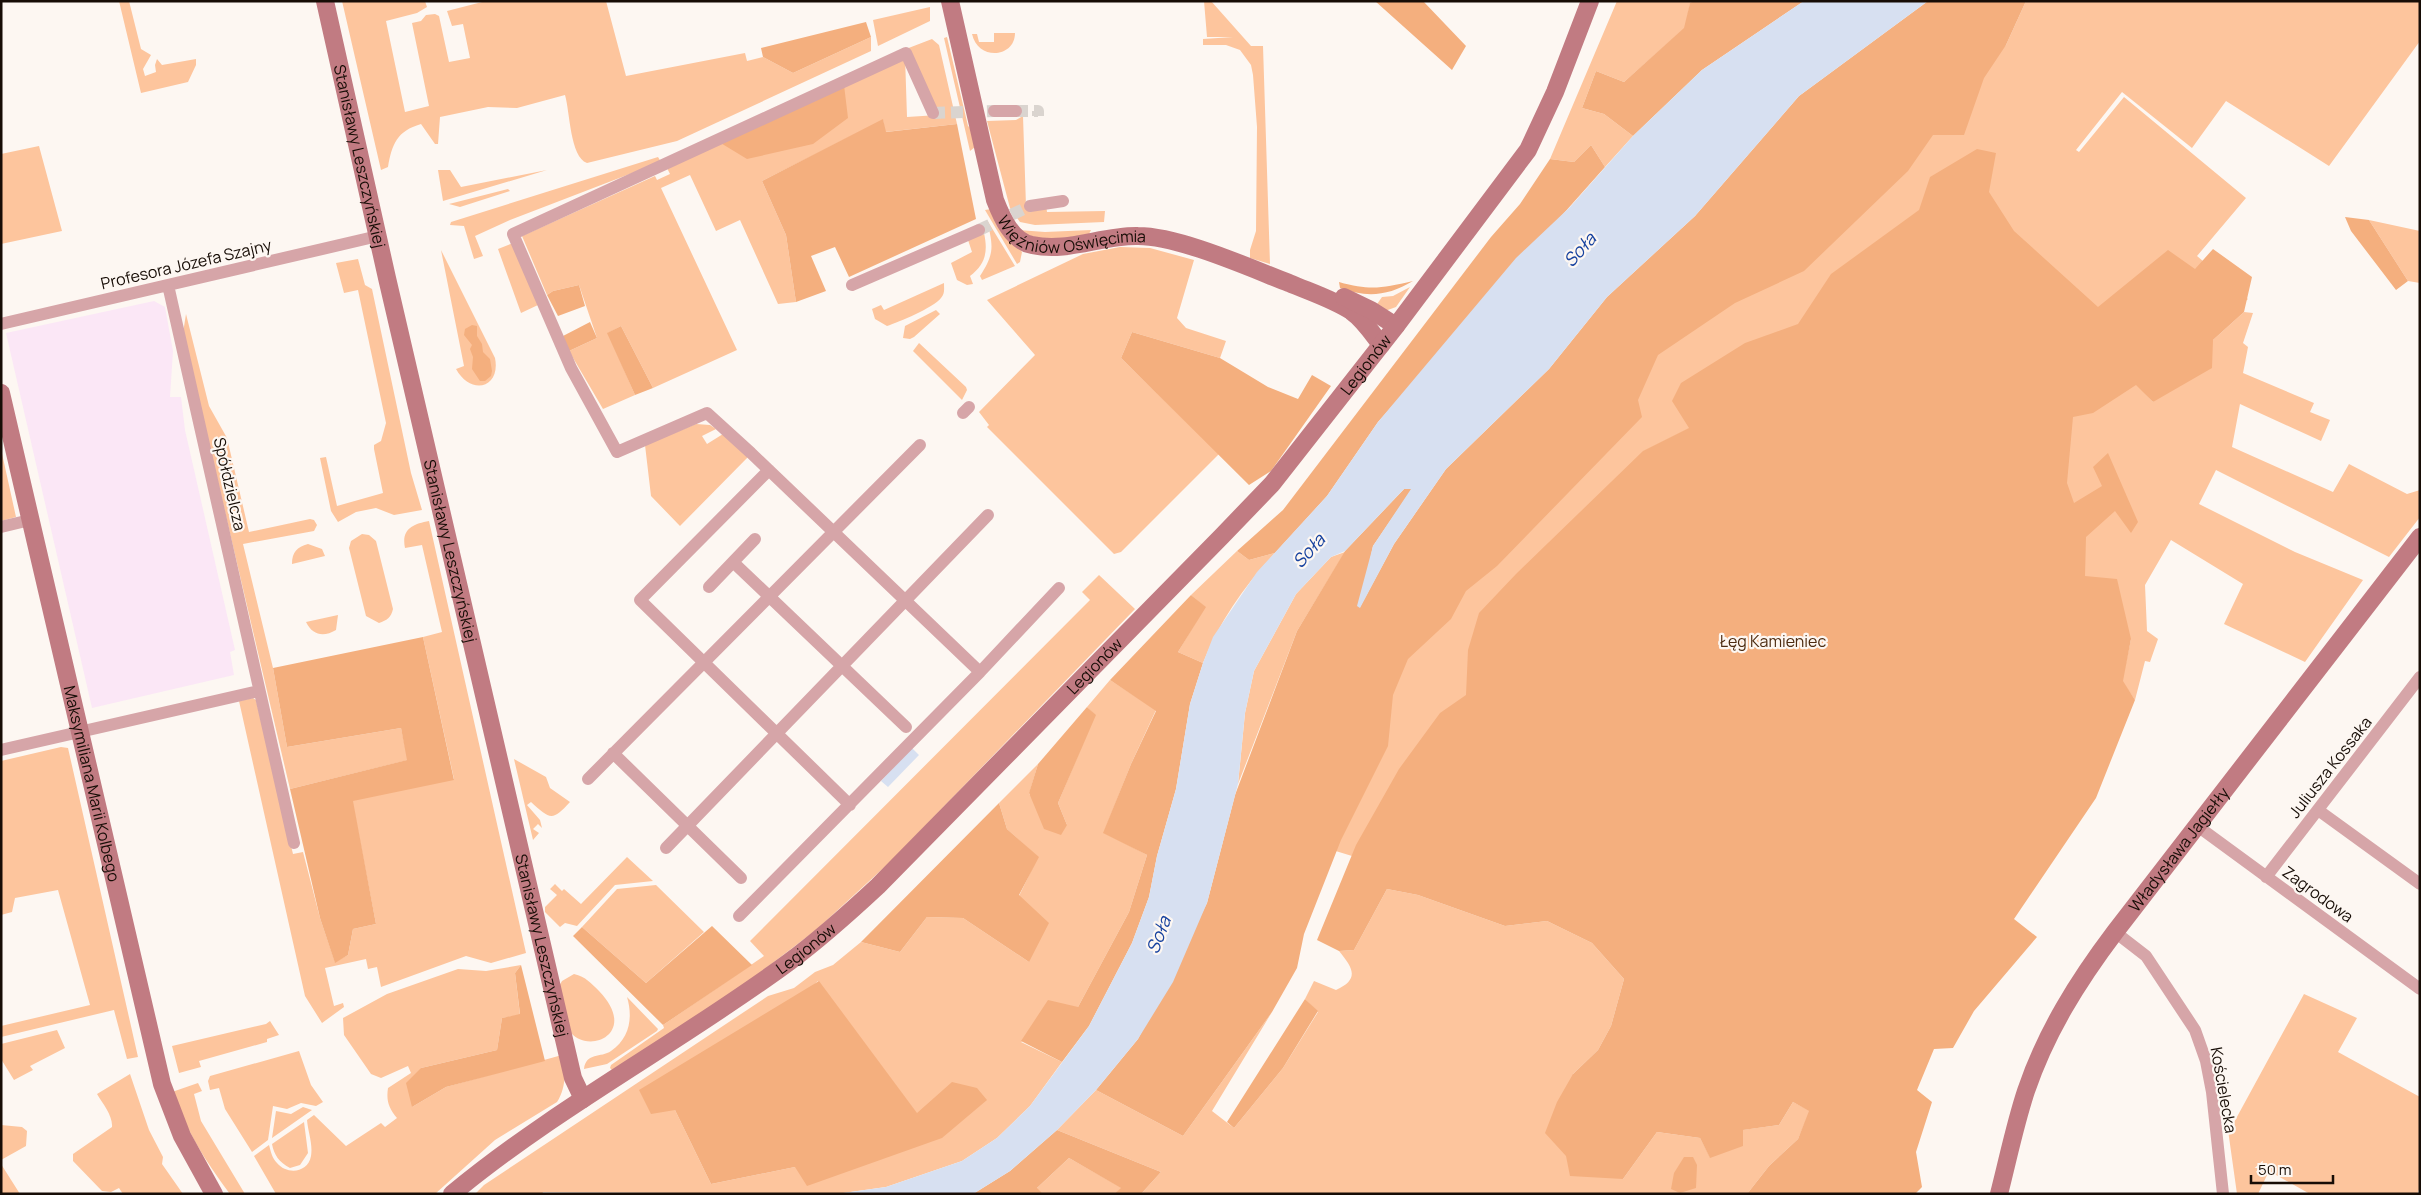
<svg xmlns="http://www.w3.org/2000/svg" width="2421" height="1195" font-family="Manrope,sans-serif">
	<rect width="100%" height="100%" fill="#fdf7f2"/>
	<!-- education -->
	<path fill="#fbe7f6" d="M 154,301 L 165,307 L 173,351 L 170,397 L 181,397 L 185,430 L 235,650 L 230,652 L 234,675 L 92,708 L 6,333 Z"/>
	<!-- green -->
	<path fill="#fdc59d" fill-rule="evenodd" d="M 119,1 L 129,1 L 141,49 L 151,55 L 143,69 L 145,76 L 156,72 L 155,65 L 157,59 L 162,65 L 196,59 L 196,65 L 188,82 L 141,93 Z
		M 342,1 L 425,1 L 427,7 L 417,13 L 386,21 L 405,112 L 429,106 L 412,23 L 421,21 L 426,15 L 435,14 L 439,16 L 449,62 L 470,58 L 463,24 L 452,26 L 447,11 L 486,1 L 606,1 L 626,76 L 745,53 L 747,61 L 763,57 L 793,73 L 871,37 L 871,51 L 677,141 L 587,163 C 570,157 570,112 565,95 L 517,108 L 488,107 L 440,117 L 438,144 L 435,144 L 421,124 C 397,131 392,144 388,167 L 381,170 Z
		M 1204,1 L 1211,1 L 1251,46 L 1263,46 L 1270,264 L 1250,258 L 1250,250 L 1256,231 L 1257,127 L 1253,75 L 1251,65 L 1240,50 L 1226,45 L 1203,45 L 1203,39 L 1233,37 L 1207,37 Z
		M 1617,1 L 1694,1 L 1690,4 L 1685,28 L 1624,82 L 1596,71 L 1582,108 L 1604,114 L 1633,136 L 1605,167 L 1591,145 L 1574,162 L 1550,159 Z
		M 2026,1 L 2420,1 L 2420,41 L 2329,166 L 2226,101 L 2192,148 L 2122,92 L 2076,150 L 2079,152 L 2124,97 L 2246,198 L 2197,256 L 2248,299 L 2141,389 L 2153,402 L 2213,340 L 2244,312 L 2253,313 L 2243,343 L 2248,347 L 2243,373 L 2314,403 L 2310,412 L 2330,420 L 2321,441 L 2240,404 L 2232,447 L 2333,492 L 2349,464 L 2407,494 L 2420,490 L 2420,517 L 2389,557 L 2216,470 L 2199,504 L 2295,552 L 2363,580 L 2305,662 L 2224,624 L 2243,584 L 2171,540 L 2145,585 L 2147,631 L 2158,639 L 2150,662 L 2145,661 L 2135,700 L 2122,681 L 2131,639 L 1608,934 L 1244,823 L 1445,508 L 2006,45 Z
		M 930,7 L 930,21 L 878,46 L 873,20 Z
		M 994,33 L 1015,33 C 1015,58 978,61 972,34 L 977,34 L 979,42 L 994,42 Z
		M 947,37 L 968,126 L 972,129 L 975,147 L 970,151 L 944,38 Z
		M 932,39 L 939,45 L 957,124 L 885,132 L 883,120 L 762,181 L 786,235 L 796,302 L 778,304 L 740,220 L 716,231 L 690,175 L 661,188 L 737,350 L 653,388 L 621,326 L 608,333 L 635,395 L 603,409 L 569,351 L 597,338 L 579,285 L 553,291 L 547,295 L 522,236 L 655,176 L 657,180 L 670,174 L 666,166 L 905,56 L 907,117 L 938,115 L 906,49 Z
		M 1023,116 L 1026,206 L 1046,205 L 1047,212 L 1105,211 L 1104,222 L 1035,225 L 1020,222 L 1010,208 L 987,121 L 1016,120 Z
		M 39,146 L 62,231 L 1,244 L 1,154 Z
		M 658,157 L 661,162 L 510,220 L 475,236 L 483,256 L 474,259 L 464,226 L 450,225 L 451,222 Z
		M 438,170 L 450,170 L 461,187 L 547,170 L 443,201 Z
		M 508,189 L 510,191 L 460,207 L 449,204 Z
		M 991,209 L 1022,252 L 1020,262 L 1017,264 L 985,210 Z
		M 987,220 L 1015,266 L 982,280 L 980,276 C 995,253 993,246 987,220 Z
		M 2369,220 L 2420,231 L 2420,283 L 2408,281 Z
		M 1018,230 L 1045,232 L 1091,230 L 1089,234 C 1063,238 1041,244 1018,230 Z
		M 984,233 C 988,251 986,264 970,276 L 973,284 L 967,285 L 957,280 L 951,263 L 972,252 L 968,240 Z
		M 513,243 L 538,305 L 521,313 L 498,249 Z
		M 1120,247 L 1150,248 L 1194,260 L 1177,318 L 1186,328 L 1226,341 L 1220,358 L 1132,332 L 1121,358 L 1219,454 L 1121,552 L 1114,554 L 987,427 L 989,425 L 979,412 L 1035,355 L 987,300 L 1083,254 Z
		M 441,250 L 495,358 C 501,388 471,396 456,369 L 464,366 Z
		M 358,259 L 365,285 L 372,289 L 411,473 L 422,510 L 394,515 L 376,508 L 356,512 L 338,522 L 331,511 L 320,458 L 326,457 L 337,506 L 383,493 L 374,449 L 374,445 L 381,441 L 386,423 L 358,290 L 344,293 L 336,263 Z
		M 944,283 C 944,290 945,293 941,298 C 933,308 899,322 887,326 L 875,319 L 872,309 L 881,305 L 884,310 Z
		M 1410,287 L 1396,307 L 1385,311 L 1375,307 L 1382,297 L 1393,296 Z
		M 936,310 L 940,314 L 914,337 L 910,339 L 903,338 L 905,326 Z
		M 186,314 L 209,406 L 227,438 L 249,532 L 310,519 L 314,520 L 317,525 L 314,531 L 243,544 L 273,668 L 287,747 L 401,728 L 408,760 L 290,789 L 183,333 Z
		M 919,343 L 966,387 L 967,390 L 962,400 L 913,351 Z
		M 696,424 L 710,425 L 716,429 L 702,436 L 707,444 L 723,434 L 749,456 L 680,526 L 651,496 L 645,445 Z
		M 1,449 L 16,517 L 1,521 Z
		M 429,521 L 526,953 L 491,963 L 466,956 L 381,987 L 377,967 L 368,969 L 366,959 L 325,968 L 334,1006 L 343,1003 L 344,1007 L 322,1023 L 305,996 L 239,701 L 253,698 L 256,700 L 293,854 L 303,852 L 320,918 L 335,962 L 348,955 L 353,929 L 376,924 L 352,800 L 454,779 L 423,637 L 442,632 L 422,545 L 405,548 C 401,529 413,524 429,521 Z
		M 362,534 L 369,535 L 376,541 L 393,609 C 391,618 387,620 379,623 L 366,616 L 349,548 L 351,541 Z
		M 308,544 L 322,549 L 325,556 L 292,564 C 292,552 297,547 308,544 Z
		M 1237,551 L 1249,560 L 1275,553 C 1245,585 1219,622 1203,663 L 1178,652 L 1205,607 L 1191,595 Z
		M 1345,552 L 1297,631 L 1238,784 L 1245,713 L 1254,671 L 1296,594 L 1331,557 Z
		M 1099,575 L 1135,609 L 890,862 L 816,930 L 728,997 L 612,1070 L 610,1068 L 611,1065 L 664,1028 L 663,1025 L 764,956 L 750,941 L 1090,600 L 1082,592 Z
		M 338,615 L 336,630 C 324,637 313,636 306,622 Z
		M 1110,680 L 1156,710 L 1131,764 L 1104,832 L 1147,855 L 1129,912 L 1078,1007 L 1021,1042 L 1062,1062 L 1030,1106 L 997,1138 L 962,1161 L 886,1187 L 836,1194 L 543,1192 L 542,1194 L 475,1194 L 484,1185 L 768,996 L 794,988 L 815,972 L 833,965 L 861,942 L 900,952 L 927,917 L 963,918 L 1029,962 L 1019,896 L 1038,857 L 1007,829 L 999,803 L 1038,764 L 1029,794 L 1067,825 L 1058,803 L 1095,715 L 1087,707 ZM 818,981 L 917,1114 L 795,1167 L 711,1184 L 675,1110 Z
		M 61,747 L 68,748 L 138,1057 L 127,1059 L 114,1010 L 1,1037 L 1,1026 L 90,1005 L 58,890 L 15,898 L 12,912 L 1,915 L 1,761 Z
		M 514,759 L 546,777 L 550,788 L 570,802 C 552,822 550,819 531,802 L 527,805 L 540,820 L 542,828 L 538,824 L 533,829 L 539,833 L 533,840 Z
		M 627,857 L 653,881 L 615,885 L 577,926 L 565,923 L 560,927 L 545,912 L 545,907 L 557,895 L 550,889 L 555,884 L 562,891 L 564,889 L 581,904 Z
		M 656,885 L 704,932 L 646,983 L 582,927 L 617,889 Z
		M 1387,889 L 1418,895 L 1505,926 L 1547,921 L 1592,943 L 1624,979 L 1611,1026 L 1598,1050 L 1573,1074 L 1623,1179 L 1657,1132 L 1700,1138 L 1710,1157 L 1742,1130 L 1779,1125 L 1793,1102 L 1810,1111 L 1798,1139 L 1769,1166 L 1747,1194 L 1141,1194 L 1161,1172 L 1057,1130 L 1096,1090 L 1183,1136 L 1272,1012 L 1212,1111 L 1234,1128 L 1283,1068 L 1318,1012 L 1305,999 L 1314,981 L 1336,990 C 1360,979 1353,968 1339,951 L 1354,950 Z
		M 521,965 L 515,973 L 520,1015 L 502,1018 L 497,1050 L 421,1068 L 412,1107 L 446,1087 L 562,1055 C 566,1071 566,1088 557,1102 L 495,1140 L 435,1194 L 276,1194 L 254,1156 L 269,1145 C 271,1152 272,1158 277,1163 C 287,1175 308,1173 311,1156 C 313,1144 308,1132 307,1120 L 314,1115 L 346,1146 L 381,1123 L 385,1127 L 397,1118 C 389,1108 386,1101 388,1088 L 411,1073 L 408,1066 L 381,1078 L 371,1074 L 344,1035 L 343,1018 L 387,994 L 458,969 L 486,971 Z
		M 574,974 C 586,977 591,983 599,991 C 641,1035 585,1057 568,1029 C 562,1018 561,1001 558,988 L 562,981 Z
		M 2304,994 L 2357,1018 L 2338,1052 L 2420,1097 L 2420,1187 L 2417,1194 L 2310,1194 L 2269,1171 L 2258,1194 L 2237,1194 L 2228,1130 L 2232,1126 Z
		M 627,997 L 658,1029 L 657,1031 L 607,1064 L 584,1069 C 586,1052 601,1058 611,1051 C 630,1038 633,1017 627,997 Z
		M 270,1021 L 279,1035 L 267,1039 L 267,1042 L 199,1061 L 201,1067 L 179,1073 L 172,1046 L 266,1024 Z
		M 57,1030 L 65,1048 L 30,1066 L 33,1070 L 14,1080 L 1,1059 L 1,1044 Z
		M 299,1051 L 311,1085 L 323,1102 L 316,1106 L 301,1103 L 287,1109 L 273,1106 L 268,1140 L 252,1152 L 225,1109 L 219,1088 L 210,1090 L 208,1081 L 210,1076 Z
		M 130,1074 L 149,1130 L 163,1157 L 162,1164 L 183,1194 L 123,1194 L 119,1188 L 111,1192 L 102,1191 L 73,1161 L 73,1154 L 112,1127 C 113,1116 103,1104 97,1094 Z
		M 198,1083 L 202,1091 L 194,1094 L 201,1121 L 245,1194 L 230,1194 C 204,1159 188,1133 172,1092 Z
		M 303,1107 L 312,1110 L 272,1138 L 276,1111 L 291,1114 Z
		M 304,1122 L 308,1153 L 300,1165 L 290,1168 C 279,1162 274,1155 272,1144 Z
		M 1,1125 L 22,1127 L 27,1131 L 26,1146 L 1,1160 Z
		M 1069,1158 L 1122,1188 L 1114,1194 L 1043,1194 L 1036,1189 Z
		M 1,1164 L 20,1194 L 1,1194 Z"/>
	<!-- forest -->
	<path fill="#f4af7e" d="M 1375,1 L 1423,1 L 1466,46 L 1452,70 Z
		M 1694,1 L 1804,1 L 1702,70 L 1633,136 L 1604,114 L 1582,108 L 1596,71 L 1624,82 L 1684,28 L 1690,3 Z
		M 1928,1 L 2026,1 L 2006,45 L 1984,78 L 1964,135 L 1933,135 L 1908,171 L 1804,271 L 1735,303 L 1658,355 L 1638,400 L 1642,417 L 1497,566 L 1466,591 L 1451,619 L 1408,659 L 1393,695 L 1388,746 L 1341,840 L 1304,934 L 1297,968 L 1272,1012 L 1183,1136 L 1096,1090 L 1138,1039 L 1207,903 L 1235,795 L 1297,631 L 1345,551 L 1404,489 L 1412,489 L 1373,546 L 1360,607 L 1394,544 L 1446,469 L 1549,369 L 1607,297 L 1695,216 L 1799,96 Z
		M 866,22 L 871,37 L 793,73 L 763,57 L 761,48 Z
		M 844,85 L 848,118 L 813,144 L 747,159 L 719,142 Z
		M 883,119 L 886,132 L 957,124 L 976,219 L 849,277 L 835,247 L 811,256 L 826,291 L 796,302 L 786,235 L 762,181 Z
		M 1591,145 L 1605,167 L 1378,422 L 1327,496 L 1275,553 L 1249,560 L 1237,551 L 1283,510 L 1491,237 L 1520,204 L 1550,159 L 1574,162 Z
		M 1977,149 L 1996,153 L 1989,192 L 2014,231 L 2098,307 L 2168,250 L 2195,269 L 2213,249 L 2252,277 L 2244,312 L 2213,340 L 2212,368 L 2153,402 L 2136,385 L 2093,413 L 2073,417 L 2067,483 L 2074,503 L 2102,486 L 2093,467 L 2108,453 L 2138,522 L 2131,533 L 2115,511 L 2086,537 L 2085,576 L 2117,579 L 2131,639 L 2123,681 L 2135,700 L 2096,798 L 2014,919 L 2037,937 L 1974,1011 L 1953,1048 L 1934,1049 L 1917,1090 L 1932,1102 L 1916,1152 L 1922,1187 L 1915,1194 L 1747,1194 L 1769,1166 L 1798,1139 L 1809,1111 L 1793,1102 L 1779,1125 L 1743,1130 L 1743,1146 L 1710,1158 L 1700,1138 L 1657,1132 L 1623,1179 L 1570,1176 L 1566,1156 L 1545,1133 L 1557,1102 L 1573,1074 L 1598,1050 L 1611,1026 L 1624,979 L 1592,943 L 1547,921 L 1505,926 L 1418,895 L 1387,889 L 1354,950 L 1339,951 L 1317,940 L 1356,845 L 1399,769 L 1440,713 L 1466,695 L 1468,650 L 1479,613 L 1516,574 L 1643,451 L 1689,428 L 1672,401 L 1681,383 L 1745,343 L 1798,324 L 1831,274 L 1919,210 L 1930,177 Z
		M 2345,217 L 2369,220 L 2408,281 L 2396,290 L 2351,231 Z
		M 1413,281 C 1388,296 1367,298 1340,288 L 1339,282 C 1371,291 1382,288 1413,281 Z
		M 579,285 L 585,306 L 558,316 L 547,295 L 553,291 Z
		M 590,322 L 597,338 L 569,351 L 563,336 Z
		M 472,325 L 477,326 L 477,336 L 482,344 L 483,352 L 490,359 L 492,371 L 491,376 L 485,381 L 480,381 L 472,369 L 473,357 L 470,349 L 472,345 L 464,335 L 465,329 Z
		M 621,326 L 653,388 L 635,395 L 607,333 Z
		M 1132,332 L 1220,358 L 1268,387 L 1298,399 L 1312,375 L 1331,386 L 1271,471 L 1249,485 L 1121,358 Z
		M 1191,595 L 1206,607 L 1178,652 L 1203,663 L 1190,704 L 1176,789 L 1157,856 L 1149,897 L 1132,943 L 1089,1026 L 1062,1062 L 1021,1041 L 1048,1000 L 1078,1007 L 1129,912 L 1147,855 L 1103,833 L 1131,764 L 1156,711 L 1110,680 Z
		M 423,637 L 454,780 L 353,801 L 376,924 L 353,929 L 348,955 L 335,963 L 320,918 L 290,789 L 407,760 L 401,728 L 287,747 L 273,668 Z
		M 1087,707 L 1096,715 L 1058,803 L 1067,825 L 1061,835 L 1044,829 L 1029,793 L 1038,764 Z
		M 999,803 L 1007,829 L 1039,857 L 1019,895 L 1049,923 L 1029,962 L 963,918 L 927,917 L 900,952 L 861,942 Z
		M 712,926 L 752,965 L 663,1025 L 573,936 L 582,927 L 646,983 Z
		M 521,965 L 545,1061 L 446,1087 L 412,1107 L 406,1083 L 421,1068 L 497,1050 L 502,1018 L 520,1014 L 515,973 Z
		M 819,981 L 917,1113 L 952,1082 L 977,1088 L 987,1100 L 942,1138 L 807,1186 L 795,1167 L 711,1184 L 675,1110 L 651,1114 L 639,1090 Z
		M 1305,999 L 1318,1011 L 1283,1068 L 1234,1128 L 1227,1122 Z
		M 1057,1130 L 1161,1172 L 1141,1194 L 1114,1194 L 1121,1188 L 1069,1158 L 1037,1188 L 1043,1194 L 973,1194 L 1010,1171 Z
		M 1684,1157 L 1693,1157 L 1697,1165 L 1696,1188 L 1680,1193 L 1671,1189 L 1674,1173 Z"/>
	<!-- water -->
	<path fill="#d7e0f1" d="M 1804,1 L 1928,1 L 1799,96 L 1695,216 L 1607,297 L 1549,369 L 1446,469 L 1394,544 L 1360,608 L 1357,606 L 1373,546 L 1411,489 L 1404,489 L 1345,551 L 1331,557 L 1296,594 L 1254,671 L 1245,713 L 1238,784 L 1207,903 L 1173,982 L 1138,1039 L 1096,1090 L 1057,1130 L 1010,1171 L 973,1194 L 836,1194 L 886,1187 L 962,1161 L 997,1138 L 1030,1106 L 1089,1026 L 1132,943 L 1149,897 L 1157,856 L 1176,789 L 1190,704 L 1203,663 L 1213,637 L 1257,572 L 1327,496 L 1378,422 L 1516,258 L 1570,207 L 1633,136 L 1702,70 Z
		M 912,748 L 919,755 L 888,787 L 881,781 Z"/>
	<g fill="none" stroke-linecap="round" stroke-linejoin="round">
		<!-- street-tunnel -->
		<path stroke="#dad4cf" stroke-width="12" stroke-dasharray="12 6" stroke-linecap="butt" d="M 1016,111 L 1038,111 L 1038,116
			M 933,113 L 994,111
			M 979,230 L 1030,206"/>
		<!-- street -->
		<path stroke="#d6a5a8" stroke-width="12" d="M 994,111 L 1016,111
			M 933,113 L 906,53 L 513,234 L 571,368 L 617,452 L 707,413 L 751,453 L 980,672
			M 1030,206 L 1063,201
			M 168,285 L 294,843
			M 852,285 L 979,230
			M 1,324 L 378,236
			M 963,413 L 969,407
			M 769,470 L 640,600 L 850,805
			M 1,527 L 30,520
			M 733,562 L 906,727
			M 709,587 L 755,539
			M 1,750 L 259,691
			M 613,753 L 741,878
			M 588,779 L 920,445
			M 2318,810 L 2420,884
			M 2196,825 L 2420,989
			M 666,848 L 988,515
			M 2266,877 L 2420,677
			M 739,916 L 980,672 L 1059,588
			M 2115,932 L 2146,956 L 2195,1030 L 2206,1061 L 2212,1092 L 2223,1194"/>
		<!-- secondary -->
		<g stroke="#c17b82" stroke-width="18">
			<path id="s1" d="M 325,1 L 387,278 L 573,1078 L 583,1099"/>
			<path id="s2" d="M 950,1 L 995,200 C 1002,218 1012,241 1032,245 C 1067,253 1103,235 1138,236 C 1179,236 1250,268 1289,283 C 1310,292 1332,299 1351,311 C 1364,320 1372,333 1381,345"/>
			<path d="M 1344,297 L 1371,310 L 1396,326"/>
			<path id="s3" d="M 1,393 L 162,1084 L 182,1136 L 214,1194"/>
			<path id="s4" d="M 452,1194 C 557,1107 679,1043 789,962 C 820,939 849,913 878,886 L 1222,536 L 1272,484 L 1396,326 L 1528,150 L 1555,92 L 1590,1"/>
			<path id="s5" d="M 1999,1194 C 2008,1159 2015,1124 2026,1091 C 2046,1032 2078,981 2115,932 L 2420,537"/>
		</g>
	</g>
	<g text-anchor="middle" stroke-width="4.5" stroke-linejoin="round" paint-order="stroke">
		<!-- street labels -->
		<g font-size="16" fill="#170d06" stroke="#fdf7f2">
			<text dy="6" stroke="none"><textPath href="#s1" startOffset="159">Stanisławy Leszczyńskiej</textPath></text>
			<text dy="6" stroke="none"><textPath href="#s2" startOffset="301">Więźniów Oświęcimia</textPath></text>
			<text transform="translate(186 264) rotate(-13)" y="6">Profesora Józefa Szajny</text>
			<text dy="6" stroke="none"><textPath href="#s4" startOffset="1241">Legionów</textPath></text>
			<text transform="translate(230 484) rotate(77)" y="6">Spółdzielcza</text>
			<text dy="6" stroke="none"><textPath href="#s1" startOffset="564">Stanisławy Leszczyńskiej</textPath></text>
			<text dy="6" stroke="none"><textPath href="#s4" startOffset="835">Legionów</textPath></text>
			<text transform="translate(2330 767) rotate(-52)" y="6">Juliusza Kossaka</text>
			<text dy="6" stroke="none"><textPath href="#s3" startOffset="401">Maksymiliana Marii Kolbego</textPath></text>
			<text dy="6" stroke="none"><textPath href="#s5" startOffset="394">Władysława Jagiełły</textPath></text>
			<text transform="translate(2318 894) rotate(36)" y="6">Zagrodowa</text>
			<text dy="6" stroke="none"><textPath href="#s1" startOffset="969">Stanisławy Leszczyńskiej</textPath></text>
			<text dy="6" stroke="none"><textPath href="#s4" startOffset="431">Legionów</textPath></text>
			<text transform="translate(2224 1090) rotate(80)" y="6">Kościelecka</text>
		</g>
		<!-- park labels -->
		<g font-size="16" fill="#4d2c11" stroke="#fdf7f2">
			<text x="1773" y="647">Łęg Kamieniec</text>
		</g>
		<!-- water labels -->
		<g font-size="18" font-style="italic" fill="#17429f" stroke="#fdf7f2">
			<text transform="translate(1580 250) rotate(-48)" y="6">Soła</text>
			<text transform="translate(1309 551) rotate(-48)" y="6">Soła</text>
			<text transform="translate(1159 935) rotate(-69)" y="6">Soła</text>
		</g>
	</g>
	<!-- border -->
	<rect width="2421" height="1195" fill="none" stroke="#170d06" stroke-width="5"/>
	<!-- scale -->
	<path d="M2251 1175v8h82v-8" fill="none" stroke="#170d06" stroke-width="2.5"/>
	<text x="2258" y="1175" font-size="15" fill="#170d06" stroke="#fdf7f2" stroke-width="4" paint-order="stroke">50 m</text>
</svg>
